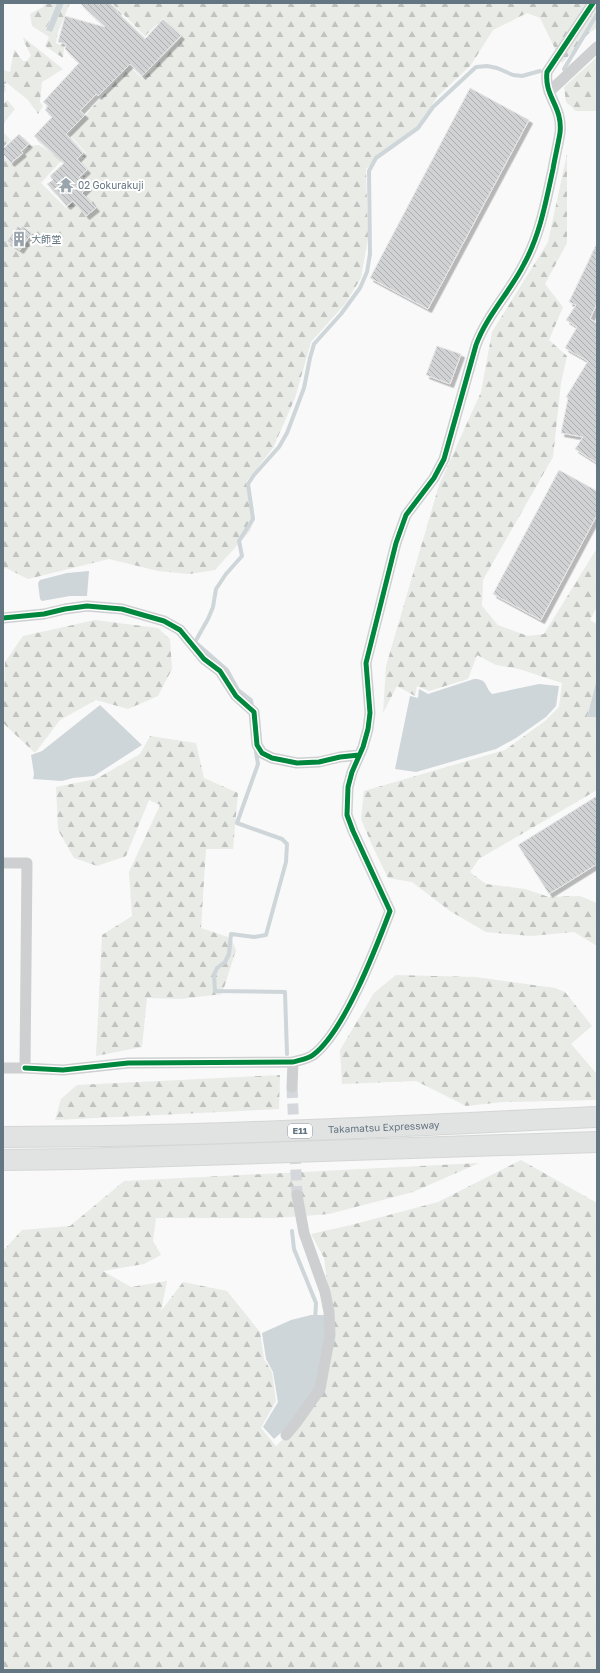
<svg xmlns="http://www.w3.org/2000/svg" width="600" height="1673" font-family="'Golos Text','Noto Sans JP',sans-serif">
	<defs>
		<pattern id="forest-firs" width="22" height="20" patternUnits="userSpaceOnUse"><rect width="22" height="20" fill="#e8ebe6"/><path d="M5 1l3.5 6h-7zM16 11l3.5 6h-7z" fill="#c0c3c0"/></pattern>
		<pattern id="building-back-hatch" width="6" height="6" patternUnits="userSpaceOnUse"><rect width="6" height="6" fill="#d0d2d3"/><path d="M-1 5l2 2M0 0l6 6M5-1l2 2" fill="none" stroke="#acafb1"/></pattern>
		<filter id="shadow"><feDropShadow dx="3.5" dy="3.5" stdDeviation="0" flood-color="#0004"/></filter>
	</defs>
	<rect width="100%" height="100%" fill="#f9f9f9"/>
	<!-- forest -->
	<path fill="url(#forest-firs)" d="M 45,3 L 57,3 L 46,29 L 52,32 L 64,3 L 70,3 L 58,32 L 56,43 L 64,47 L 63,58 L 45,46 L 49,37 L 32,26 L 30,14 L 43,7 Z
		M 112,3 L 597,3 L 597,28 L 588,34 L 562,63 L 540,18 L 527,13 L 493,30 L 471,65 L 438,96 L 412,134 L 391,147 L 366,169 L 368,238 L 361,278 L 345,304 L 311,342 L 295,398 L 273,448 L 246,482 L 255,518 L 250,531 L 215,570 L 189,574 L 158,571 L 109,559 L 28,579 L 6,568 L 3,569 L 3,156 L 12,165 L 24,154 L 28,146 L 39,145 L 62,160 L 41,183 L 66,208 L 90,187 L 82,177 L 89,171 L 79,160 L 86,153 L 69,134 L 129,66 L 143,79 L 182,37 L 163,18 L 145,36 Z
		M 23,37 L 63,69 L 42,82 L 40,102 L 43,106 L 38,114 L 28,100 L 7,83 L 4,84 L 6,90 L 3,94 L 3,70 L 10,72 L 14,49 L 23,61 L 27,61 L 31,55 L 24,42 Z
		M 597,57 L 597,111 L 576,111 L 566,102 L 564,87 Z
		M 7,100 L 15,109 L 3,124 L 3,105 Z
		M 3,132 L 11,140 L 3,147 Z
		M 567,154 L 567,243 L 545,284 L 563,307 L 549,340 L 567,356 L 561,383 L 553,457 L 483,580 L 482,606 L 498,625 L 528,636 L 544,634 L 597,548 L 597,607 L 590,620 L 597,624 L 597,679 L 587,717 L 597,717 L 597,790 L 479,859 L 470,872 L 486,884 L 525,889 L 549,897 L 580,896 L 597,903 L 597,946 L 574,932 L 531,936 L 486,932 L 450,911 L 412,882 L 388,878 L 372,845 L 361,819 L 364,791 L 505,750 L 545,721 L 559,707 L 562,683 L 519,669 L 496,665 L 477,655 L 468,679 L 429,691 L 417,686 L 415,696 L 397,686 L 383,713 L 386,666 L 439,485 L 481,392 L 492,332 L 548,242 Z
		M 95,620 L 158,628 L 170,639 L 172,669 L 158,696 L 128,709 L 96,700 L 60,720 L 35,753 L 3,723 L 5,662 L 23,636 Z
		M 150,736 L 196,743 L 204,778 L 238,793 L 233,849 L 206,849 L 201,928 L 231,938 L 236,950 L 222,994 L 181,999 L 147,998 L 142,1047 L 96,1056 L 102,935 L 132,916 L 129,872 L 160,805 L 149,800 L 126,856 L 97,866 L 74,858 L 58,830 L 56,787 L 96,779 L 140,754 Z
		M 396,975 L 475,977 L 555,988 L 565,992 L 592,1026 L 571,1044 L 597,1074 L 597,1100 L 503,1102 L 466,1106 L 416,1081 L 342,1084 L 340,1050 L 374,993 Z
		M 280,1075 L 279,1109 L 55,1120 L 61,1099 L 77,1085 Z
		M 521,1160 L 597,1203 L 597,1670 L 3,1670 L 3,1251 L 22,1230 L 70,1226 L 124,1181 L 479,1163 L 413,1192 L 329,1214 L 278,1218 L 156,1218 L 153,1241 L 161,1255 L 144,1264 L 103,1271 L 131,1287 L 167,1281 L 161,1311 L 183,1282 L 227,1291 L 260,1332 L 264,1359 L 272,1372 L 276,1401 L 261,1428 L 276,1446 L 301,1421 L 334,1333 L 324,1258 L 311,1234 L 351,1225 L 438,1202 Z"/>
	<!-- water -->
	<path fill="#ced6d9" d="M 57,3 L 64,3 L 52,32 L 46,30 Z
		M 89,571 L 87,596 L 70,596 L 42,601 L 40,599 L 38,583 L 40,580 L 67,573 Z
		M 474,679 C 488,679 484,686 492,694 L 539,684 L 559,686 L 556,706 L 546,717 L 516,738 L 496,749 L 416,772 L 395,769 L 410,696 L 418,698 L 419,689 L 428,694 Z
		M 597,679 L 597,717 L 587,717 Z
		M 100,705 L 142,745 L 94,776 L 73,778 L 62,781 L 33,779 L 34,774 L 31,755 L 42,751 Z
		M 311,1315 L 326,1315 L 326,1351 L 318,1387 L 292,1423 L 274,1439 L 263,1427 L 278,1402 L 273,1372 L 266,1359 L 262,1333 L 291,1320 Z"/>
	<g fill="none" stroke-linecap="round" stroke-linejoin="round">
		<!-- stream -->
		<path stroke="#ced6d9" stroke-width="4" d="M 564,69 L 597,14
			M 252,706 L 251,700 L 238,690 L 227,670 L 195,642 L 208,619 L 213,607 L 216,589 L 226,574 L 242,556 L 239,541 L 253,519 L 248,484 L 254,475 L 279,447 L 287,433 L 304,388 L 310,358 L 314,344 L 341,314 L 360,288 L 367,272 L 370,254 L 369,171 L 376,158 L 418,128 L 433,107 L 476,67 L 487,66 L 497,68 L 513,75 L 522,76 L 540,71
			M 256,752 L 258,764 L 237,823 L 282,839 L 287,844 L 286,862 L 266,935 L 254,937 L 231,934 L 229,954 L 225,962 L 217,968 L 214,975 L 215,991 L 285,992 L 287,1054
			M 292,1231 L 294,1249 L 316,1303 L 315,1321"/>
	</g>
	<!-- building -->
	<path fill="url(#building-back-hatch)" stroke="#e8e8e8" filter="url(#shadow)" d="M 80,3 L 110,3 L 118,11 L 117,12 L 145,39 L 163,19 L 181,36 L 142,76 L 130,64 L 98,96 L 96,94 L 80,111 L 85,115 L 66,134 L 83,153 L 77,159 L 87,170 L 79,177 L 88,187 L 82,193 L 96,208 L 86,216 L 73,201 L 67,206 L 47,184 L 53,180 L 50,176 L 64,163 L 34,136 L 52,117 L 45,110 L 48,106 L 43,102 L 79,63 L 65,49 L 66,44 L 58,42 L 65,16 L 105,27 Z
		M 470,88 L 529,120 L 428,309 L 370,278 Z
		M 19,134 L 29,144 L 21,151 L 23,153 L 11,163 L 3,154 L 3,149 Z
		M 18,226 L 21,228 L 22,226 L 32,233 L 20,250 L 7,241 Z
		M 597,243 L 597,303 L 590,319 L 597,323 L 597,463 L 575,449 L 583,437 L 561,433 L 568,398 L 566,397 L 588,361 L 565,348 L 577,327 L 566,320 L 576,305 L 569,302 Z
		M 437,346 L 461,354 L 450,384 L 426,375 Z
		M 559,470 L 597,491 L 597,515 L 541,620 L 493,594 Z
		M 597,796 L 597,864 L 549,894 L 518,845 Z"/>
	<g fill="none" stroke-linecap="round" stroke-linejoin="round">
		<!-- street-tunnel -->
		<path stroke="#d4d8dc" stroke-width="11" stroke-dasharray="11 5.5" stroke-linecap="butt" d="M 292,1087 L 297,1195"/>
		<!-- highway casing -->
		<g stroke="#d5d6d6" stroke-width="22">
			<g id="highway">
				<path id="s1" d="M 3,1137 C 201,1137 399,1126 597,1117"/>
				<path d="M 3,1160 L 77,1159 L 597,1142"/>
			</g>
		</g>
		<!-- street -->
		<path stroke="#cecfd0" stroke-width="11" d="M 549,92 L 597,47
			M 3,618 L 44,614 L 65,609 L 87,606 L 122,609 L 164,621 L 180,630 L 204,659 L 220,671 L 236,696 L 254,712 L 257,745 L 262,753 L 272,758 L 297,763 L 319,762 L 340,757 L 359,755
			M 3,863 L 27,863 L 25,1068 L 3,1068
			M 25,1068 L 63,1070 L 128,1063 L 293,1062 C 299,1060 308,1059 313,1055 C 344,1032 376,948 390,911 L 353,831 L 347,815 L 348,787 L 352,772 L 363,747 L 368,729 L 370,713 L 366,663 L 396,543 L 406,515 L 434,478 L 444,459 L 476,345 C 487,315 510,292 524,264 C 540,235 546,201 553,169 C 555,157 558,145 560,133 C 563,106 544,97 547,72 L 593,3
			M 292,1087 L 293,1062
			M 286,1435 L 296,1423 L 320,1389 L 330,1335 L 329,1312 L 325,1292 L 304,1233 L 297,1195"/>
		<!-- highway -->
		<use href="#highway" stroke="#e1e2e2" stroke-width="20"/>
		<!-- cycleway casing -->
		<g stroke="#fff" stroke-width="8">
			<path id="cycleway" d="M 3,618 L 44,614 L 65,609 L 87,606 L 122,609 L 164,621 L 180,630 L 204,659 L 220,671 L 236,696 L 254,712 L 257,745 L 262,753 L 272,758 L 297,763 L 319,762 L 340,757 L 359,755
				M 25,1068 L 63,1070 L 128,1063 L 293,1062 C 299,1060 308,1059 313,1055 C 344,1032 376,948 390,911 L 353,831 L 347,815 L 348,787 L 352,772 L 363,747 L 368,729 L 370,713 L 366,663 L 396,543 L 406,515 L 434,478 L 444,459 L 476,345 C 487,315 510,292 524,264 C 540,235 546,201 553,169 C 555,157 558,145 560,133 C 563,106 544,97 547,72 L 593,3"/>
		</g>
		<!-- cycleway -->
		<use href="#cycleway" stroke="#00873e" stroke-width="5"/>
	</g>
	<!-- icons -->
	<defs>
		<g id="temple-bare" transform="scale(1.2)"><path d="M0-6L5-2H3V0L6.5 2.5H4V6H1.5V3h-3V6H-4V2.5H-6.5L-3 0V-2H-5Z" fill="#99a4ac" stroke="#fff" stroke-width="2.5" paint-order="stroke"/></g>
		<g id="building-bare" transform="scale(1.2)"><path d="M-4-6H4V6H1V3H-1V6H-4ZM-2.5-4.3h1.7v1.8h-1.7ZM.8-4.3h1.7v1.8H.8ZM-2.5-1h1.7V.8h-1.7ZM.8-1h1.7V.8H.8Z" fill="#99a4ac" stroke="#fff" stroke-width="2.5" paint-order="stroke"/></g>
	</defs>
	<g fill-rule="evenodd">
		<use href="#temple-bare" x="66" y="185"/>
		<use href="#building-bare" x="19" y="239"/>
	</g>
	<g text-anchor="middle" stroke-width="4" stroke-linejoin="round" paint-order="stroke">
		<!-- shield labels -->
		<rect fill="#fff" stroke="#939fa8" stroke-width="1" x="288" y="1124" width="24" height="14" rx="3"/>
		<g font-size="9" font-weight="bold" fill="#657683">
			<text x="300" y="1134">E11</text>
		</g>
		<!-- poi labels -->
		<g font-size="10" fill="#657683" stroke="#fff" text-anchor="start">
			<text x="78" y="189">02 Gokurakuji</text>
			<text x="31" y="243">大師堂</text>
		</g>
		<!-- street labels -->
		<g font-size="10" fill="#657683" stroke="#fff">
			<text dy="4" stroke="none"><textPath href="#s1" startOffset="381">Takamatsu Expressway</textPath></text>
		</g>
	</g>
	<!-- border -->
	<rect width="600" height="1673" fill="none" stroke="#657683" stroke-width="8"/>
</svg>
